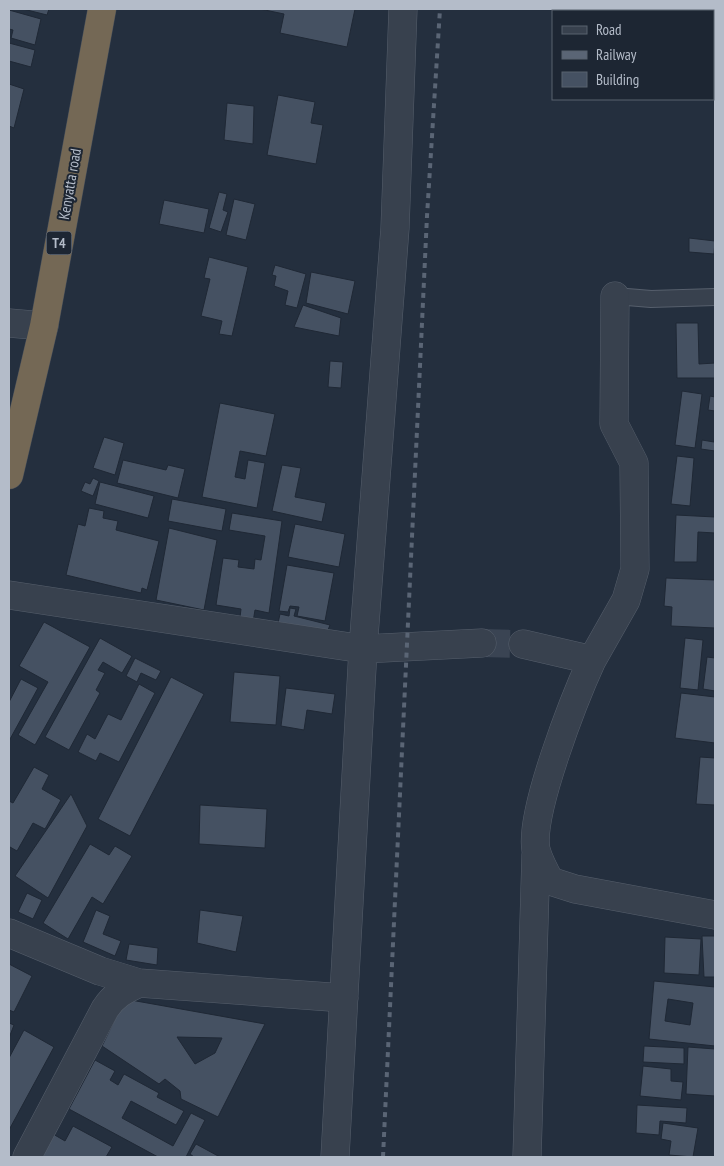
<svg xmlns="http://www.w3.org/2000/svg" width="724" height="1166" font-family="'PT Sans Narrow',sans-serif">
	<rect width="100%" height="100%" fill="#242f3e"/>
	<!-- building -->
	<path fill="#455162" stroke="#1f2835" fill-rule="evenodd" d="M 23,9 L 49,9 L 47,15 Z
		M 260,9 L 355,9 L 347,47 L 280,33 L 284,14 Z
		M 9,10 L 41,19 L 35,45 L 11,38 L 13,30 L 9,29 Z
		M 9,43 L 35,50 L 31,67 L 9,61 Z
		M 9,84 L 24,89 L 14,128 L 9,126 Z
		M 278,95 L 315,102 L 311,123 L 323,125 L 316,164 L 267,155 Z
		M 227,103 L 254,106 L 253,144 L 224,140 Z
		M 219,192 L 227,194 L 223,210 L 228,212 L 221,232 L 209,228 Z
		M 234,199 L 255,204 L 246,240 L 226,235 Z
		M 164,200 L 209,209 L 204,233 L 159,224 Z
		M 689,238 L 715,241 L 714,254 L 689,252 Z
		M 209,257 L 248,267 L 232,336 L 219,334 L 222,321 L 201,316 L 210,279 L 204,278 Z
		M 275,265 L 306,274 L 297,308 L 285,305 L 288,291 L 274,286 L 276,276 L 272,275 Z
		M 311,272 L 355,281 L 348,314 L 306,303 Z
		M 303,305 L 341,318 L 339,336 L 294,327 Z
		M 676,323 L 698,323 L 699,364 L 715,363 L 715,378 L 677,378 Z
		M 330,361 L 343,362 L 341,388 L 328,387 Z
		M 682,391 L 702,394 L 695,448 L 675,445 Z
		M 710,396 L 715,397 L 715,411 L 708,410 Z
		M 220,403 L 275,414 L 266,456 L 240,451 L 235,477 L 245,479 L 248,460 L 265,463 L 257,508 L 202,497 Z
		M 715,434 L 715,451 L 701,449 L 702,440 L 714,442 Z
		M 104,437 L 124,443 L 115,475 L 93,468 Z
		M 677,456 L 694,458 L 690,506 L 671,504 Z
		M 123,460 L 166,470 L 168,465 L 185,469 L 178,498 L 117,483 Z
		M 282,465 L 301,468 L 295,497 L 326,503 L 322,522 L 272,511 Z
		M 93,478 L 99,481 L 93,496 L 81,491 L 85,482 L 90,484 Z
		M 100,482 L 154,496 L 148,518 L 95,504 Z
		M 172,499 L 226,509 L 222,531 L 168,521 Z
		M 89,508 L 104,511 L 103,518 L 118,521 L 116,530 L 159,541 L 147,590 L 142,588 L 141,593 L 66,575 L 78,524 L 85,526 Z
		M 232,513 L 282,521 L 269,613 L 255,610 L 252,628 L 239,626 L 241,609 L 216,605 L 223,558 L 239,560 L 238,567 L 254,569 L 255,559 L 261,560 L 265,536 L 229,530 Z
		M 676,515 L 715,517 L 715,533 L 698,532 L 697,562 L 674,562 Z
		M 295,524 L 345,534 L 339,567 L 288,557 Z
		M 169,528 L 217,540 L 204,610 L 156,600 Z
		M 287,565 L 334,573 L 325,621 L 297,616 L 299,607 L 290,606 L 288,612 L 279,611 Z
		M 666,578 L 715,580 L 715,628 L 671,626 L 672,607 L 664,606 Z
		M 290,608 L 296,609 L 294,616 L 330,625 L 328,630 L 275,637 L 280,614 L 289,616 Z
		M 44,622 L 90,647 L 35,745 L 18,735 L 48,682 L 19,666 Z
		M 100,638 L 132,656 L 122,673 L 103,662 L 98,670 L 105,673 L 96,690 L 100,693 L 69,750 L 45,737 Z
		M 685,638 L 703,640 L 698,690 L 680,688 Z
		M 707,657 L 715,658 L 715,691 L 703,689 Z
		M 135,658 L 161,671 L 156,680 L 141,673 L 137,682 L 126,676 Z
		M 234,672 L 280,676 L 276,725 L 230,722 Z
		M 171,677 L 204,694 L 130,836 L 98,819 Z
		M 21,679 L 38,688 L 9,741 L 9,702 Z
		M 139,684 L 155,693 L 119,762 L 100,753 L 96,761 L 78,752 L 87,734 L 95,739 L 108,714 L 121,720 Z
		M 286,688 L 335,694 L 332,714 L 307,710 L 304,730 L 281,726 Z
		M 681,693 L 715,697 L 715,743 L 675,738 Z
		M 700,757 L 715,758 L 715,805 L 696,804 Z
		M 34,767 L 49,775 L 42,789 L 61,800 L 45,829 L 33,823 L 17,851 L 10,847 L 9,849 L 9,801 L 13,803 Z
		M 71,794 L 87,826 L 48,898 L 15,876 Z
		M 200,805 L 267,809 L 265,848 L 199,844 Z
		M 90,844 L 109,855 L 115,846 L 132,856 L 103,904 L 92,897 L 68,939 L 43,923 Z
		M 27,893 L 42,900 L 33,919 L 18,912 Z
		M 96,910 L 110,916 L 103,934 L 121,941 L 115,956 L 83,942 Z
		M 200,910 L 243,916 L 236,952 L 197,943 Z
		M 702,936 L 715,936 L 715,977 L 704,977 Z
		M 665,937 L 701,939 L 699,975 L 664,973 Z
		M 129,944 L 158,948 L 157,965 L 126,960 Z
		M 9,964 L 32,976 L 14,1012 L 9,1010 Z
		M 654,981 L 715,987 L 715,1046 L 649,1039 ZM 668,999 L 693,1003 L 690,1025 L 665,1021 Z
		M 125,999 L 265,1024 L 218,1117 L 181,1099 L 180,1091 L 165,1079 L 159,1084 L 102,1046 ZM 177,1037 L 222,1038 L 215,1053 L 195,1064 Z
		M 9,1023 L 14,1025 L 9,1038 Z
		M 24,1030 L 54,1047 L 9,1130 L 9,1058 Z
		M 644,1046 L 684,1048 L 684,1064 L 643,1062 Z
		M 688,1047 L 715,1049 L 715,1096 L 686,1094 Z
		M 95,1060 L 115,1071 L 110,1080 L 118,1085 L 124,1074 L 159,1093 L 157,1097 L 184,1111 L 176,1125 L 131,1101 L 122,1118 L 173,1146 L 191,1113 L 205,1120 L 186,1157 L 158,1157 L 69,1109 Z
		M 643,1066 L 671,1069 L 671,1081 L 683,1082 L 681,1100 L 640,1096 Z
		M 637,1105 L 687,1108 L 686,1123 L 660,1121 L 659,1135 L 636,1133 Z
		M 663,1123 L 698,1128 L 693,1157 L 669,1155 L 671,1141 L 661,1139 Z
		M 73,1126 L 112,1147 L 106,1157 L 41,1157 L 53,1134 L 65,1141 Z
		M 196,1144 L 220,1157 L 194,1157 L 190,1154 Z"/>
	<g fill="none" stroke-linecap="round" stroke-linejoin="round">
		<!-- street-tunnel -->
		<path stroke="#3a4453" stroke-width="28" stroke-dasharray="28 14" stroke-linecap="butt" d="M 482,643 L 523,644"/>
		<!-- lane casing -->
		<g stroke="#565f6c" stroke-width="18">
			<path id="lane" d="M 615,296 L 651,299 L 715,297"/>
		</g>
		<!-- street casing -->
		<g stroke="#565f6c" stroke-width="29">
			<path id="street" d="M 9,323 L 44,326
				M 9,595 L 363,649 L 482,643
				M 523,644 L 592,660 C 575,697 529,813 536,850 C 539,861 545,872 550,881 L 575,889 L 715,915
				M 592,660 L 626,600 L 635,569 L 634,463 L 614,424 L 615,296
				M 9,933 L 100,971 L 139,983
				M 27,1157 L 105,1009 C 114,995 124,990 139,983 L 344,998
				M 335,1157 L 363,649 L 395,228 L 403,9
				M 527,1157 L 536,855"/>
		</g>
		<!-- highway casing -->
		<g stroke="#434c59" stroke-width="29">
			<path id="highway" d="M 9,475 L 44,326 L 102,9"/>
		</g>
		<!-- lane -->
		<use href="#lane" stroke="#38414e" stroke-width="16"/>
		<!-- street -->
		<use href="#street" stroke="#38414e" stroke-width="28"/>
		<!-- highway -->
		<use href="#highway" stroke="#746855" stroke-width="28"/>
		<!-- rail -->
		<path stroke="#5a6575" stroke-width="4" stroke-dasharray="5 5" stroke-linecap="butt" d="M 383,1157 L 427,216 L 440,9"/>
	</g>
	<g text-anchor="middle" stroke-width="4" stroke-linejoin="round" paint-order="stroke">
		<!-- shield labels -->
		<rect fill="#1d2633" stroke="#878f9c" stroke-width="1" x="46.5" y="231.5" width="25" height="23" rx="4"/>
		<g font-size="14" font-weight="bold" fill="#b4bcc9">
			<text x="59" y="248">T4</text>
		</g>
		<!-- street labels -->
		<g font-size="15" fill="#b4bcc9" stroke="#1d2633">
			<text transform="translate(70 184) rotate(-80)" y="5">Kenyatta road</text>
		</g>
	</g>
	<!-- border -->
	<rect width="724" height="1166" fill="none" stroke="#b4bcc9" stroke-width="20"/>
	<!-- legend -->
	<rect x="552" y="10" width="162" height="90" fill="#1d2633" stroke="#59626f"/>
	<rect x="562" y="26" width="25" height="8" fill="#38414e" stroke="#59626f"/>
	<text x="596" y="35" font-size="15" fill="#b4bcc9">Road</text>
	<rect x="562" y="51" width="25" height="8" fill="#5a6575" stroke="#59626f"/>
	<text x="596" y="60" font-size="15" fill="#b4bcc9">Railway</text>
	<rect x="562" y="72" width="25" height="15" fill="#455162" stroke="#59626f"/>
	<text x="596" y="85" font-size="15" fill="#b4bcc9">Building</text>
</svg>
